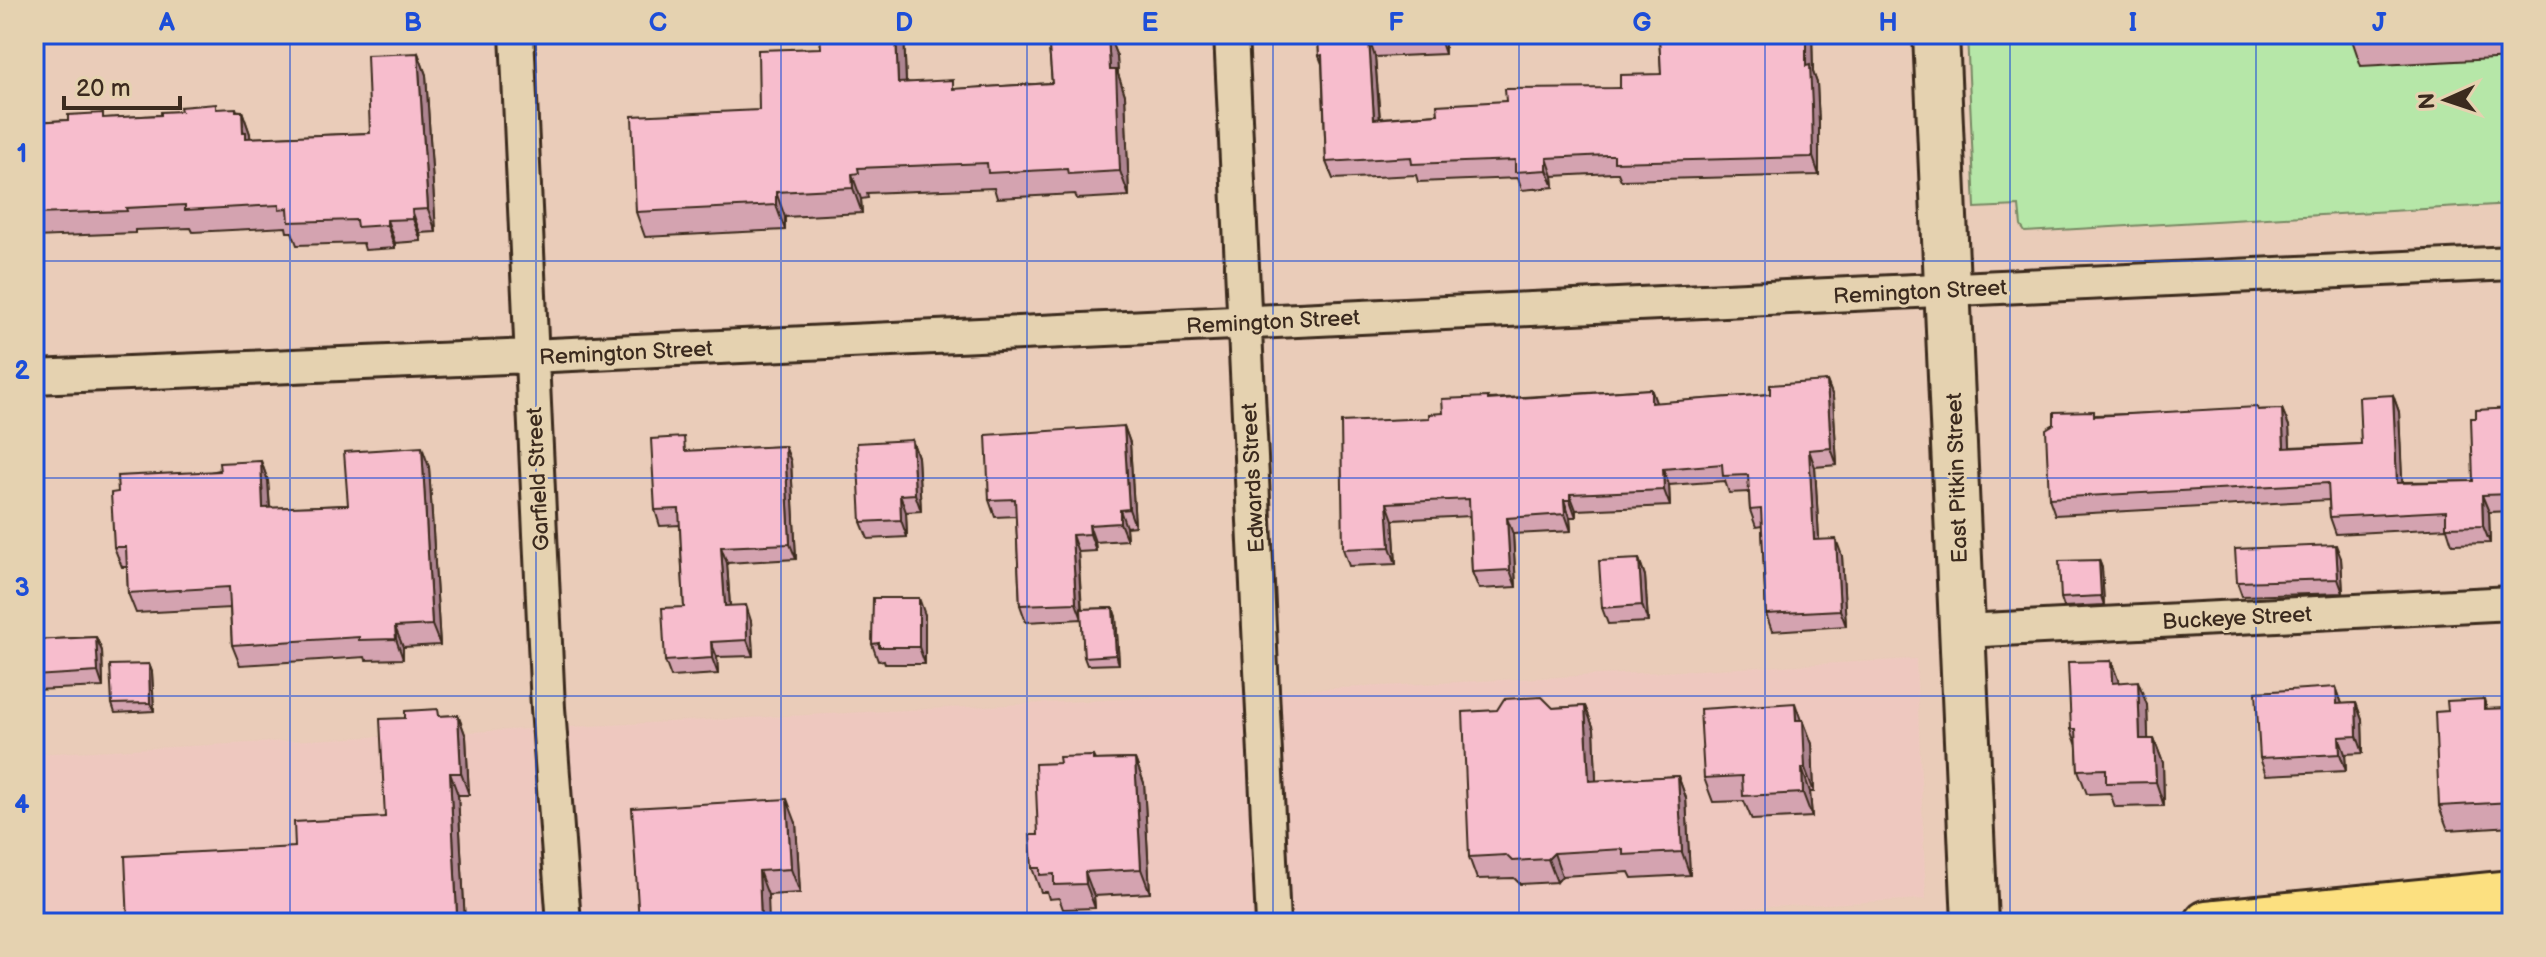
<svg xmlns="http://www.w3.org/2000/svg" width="2546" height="957" font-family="'Balsamiq Sans',sans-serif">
	<rect width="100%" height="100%" fill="#eaccb9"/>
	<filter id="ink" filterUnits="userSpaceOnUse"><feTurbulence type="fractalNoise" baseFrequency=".0125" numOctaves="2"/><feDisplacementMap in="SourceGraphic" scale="16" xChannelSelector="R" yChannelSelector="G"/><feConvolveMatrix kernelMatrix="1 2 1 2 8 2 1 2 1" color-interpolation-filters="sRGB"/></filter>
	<g filter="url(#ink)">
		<!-- built -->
		<path fill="#eec8bf" d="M 1916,659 L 1926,899 L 1447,923 L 34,923 L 34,754 Z"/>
		<!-- green -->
		<path fill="#b6e7a8" stroke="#788863" stroke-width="2" d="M 1967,34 L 2359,34 L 2512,58 L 2512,204 L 2025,232 L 2021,226 L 2019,206 L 1975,208 Z"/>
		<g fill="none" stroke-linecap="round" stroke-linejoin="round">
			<!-- street casing -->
			<g stroke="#3b2a1e" stroke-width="38">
				<path id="street" d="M 517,34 L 548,708 L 564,923
					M 1231,34 L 1273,923
					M 34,377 L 530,356 L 2512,263
					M 1963,631 L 2512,603"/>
			</g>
			<!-- secondary casing -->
			<g stroke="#3b2a1e" stroke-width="50">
				<path id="secondary" d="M 1936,34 L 1975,923"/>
			</g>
			<!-- highway casing -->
			<g stroke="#3b2a1e" stroke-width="50">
				<path id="highway" d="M 2207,923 L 2512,893"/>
			</g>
			<!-- street -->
			<use href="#street" stroke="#e5d2b0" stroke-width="32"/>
			<!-- secondary -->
			<use href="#secondary" stroke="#e5d2b0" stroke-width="44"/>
			<!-- highway -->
			<use href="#highway" stroke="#fce080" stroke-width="44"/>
		</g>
		<!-- wall -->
		<path fill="#d4a3b0" stroke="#3b2a1e" stroke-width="2" d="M 820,34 L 904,34 L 906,82 L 956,89 L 1052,83 L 1048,34 L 1108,34 L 1117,57 L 1118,74 L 1125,95 L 1129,196 L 1077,199 L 1075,194 L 997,198 L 994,188 L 867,193 L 868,198 L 861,199 L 862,213 L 785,217 L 785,230 L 645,237 L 636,212 L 759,110 L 821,48 Z
			M 964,34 L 1005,34 L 1005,35 L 965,36 Z
			M 1318,34 L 1445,34 L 1445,54 L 1375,57 L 1380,118 L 1438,114 L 1506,101 L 1620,88 L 1661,74 L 1659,34 L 1812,34 L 1813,72 L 1817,83 L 1819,124 L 1819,175 L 1621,180 L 1618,173 L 1613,173 L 1553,176 L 1554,187 L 1522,190 L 1518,178 L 1418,182 L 1416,175 L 1333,179 L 1326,162 L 1322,64 L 1319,56 Z
			M 2350,34 L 2512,34 L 2512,58 L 2361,66 Z
			M 418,53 L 426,75 L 436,232 L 420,233 L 421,241 L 395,243 L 395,248 L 365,250 L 363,243 L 297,245 L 292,232 L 287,232 L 286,227 L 193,232 L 191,228 L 135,230 L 135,233 L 34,237 L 34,122 L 161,115 L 217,109 L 242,111 L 250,134 L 250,138 L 370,133 Z
			M 1827,381 L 1833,397 L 1837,465 L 1815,467 L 1819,540 L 1842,556 L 1846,626 L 1772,631 L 1766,614 L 1762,526 L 1756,527 L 1750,510 L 1749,492 L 1729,493 L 1725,481 L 1669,485 L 1670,506 L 1576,510 L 1576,517 L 1570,517 L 1571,531 L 1513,534 L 1516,587 L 1479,589 L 1472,572 L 1470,516 L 1393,520 L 1396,564 L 1349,566 L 1343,549 L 1429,418 L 1488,397 L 1489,399 L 1651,389 L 1656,403 L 1770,394 Z
			M 2393,395 L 2399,412 L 2402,482 L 2473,481 L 2476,418 L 2512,408 L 2512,511 L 2489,512 L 2490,543 L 2452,544 L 2447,528 L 2336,534 L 2330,517 L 2329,500 L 2055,515 L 2049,498 L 2096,415 L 2282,409 L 2289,426 L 2290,447 L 2361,444 Z
			M 1124,426 L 1130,443 L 1135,526 L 1126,527 L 1127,540 L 1095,542 L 1096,551 L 1078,552 L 1082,609 L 1113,608 L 1116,617 L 1119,664 L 1087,665 L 1084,657 L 1082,619 L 1026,622 L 1020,605 L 1016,516 L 995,517 L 989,500 Z
			M 912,440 L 918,457 L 921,511 L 906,512 L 907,537 L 868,539 L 861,522 Z
			M 785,446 L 791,462 L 796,559 L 727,563 L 730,606 L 751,621 L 753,656 L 717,657 L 718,674 L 671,677 L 665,661 L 684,607 L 680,525 L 660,526 L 655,510 L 689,451 Z
			M 261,461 L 268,481 L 270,508 L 348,505 L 429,467 L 440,645 L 403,647 L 403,659 L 366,660 L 365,657 L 240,665 L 232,645 L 230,608 L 136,613 L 128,593 L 127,567 L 122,567 L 114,547 L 118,492 Z
			M 2341,558 L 2343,593 L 2242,596 L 2237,582 Z
			M 1639,559 L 1645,576 L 1648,622 L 1608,624 L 1602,608 Z
			M 2099,560 L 2102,568 L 2104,605 L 2064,607 L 2061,598 Z
			M 925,615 L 925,664 L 885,664 L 884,660 L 878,661 L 872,644 Z
			M 96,637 L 102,651 L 103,687 L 34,690 L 34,640 Z
			M 2111,661 L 2119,682 L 2147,705 L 2148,739 L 2154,739 L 2163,763 L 2164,806 L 2115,807 L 2110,793 L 2087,794 L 2078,770 L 2077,746 L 2071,729 Z
			M 149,664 L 152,672 L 154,711 L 115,713 L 112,704 Z
			M 2336,687 L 2342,704 L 2356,703 L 2362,720 L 2363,753 L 2345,754 L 2346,771 L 2266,775 L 2260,758 Z
			M 2484,699 L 2487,709 L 2512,708 L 2512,826 L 2448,830 L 2439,806 L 2448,711 Z
			M 1585,706 L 1594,729 L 1596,781 L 1678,776 L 1686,798 L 1690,875 L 1632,878 L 1629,872 L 1562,876 L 1557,882 L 1520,884 L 1514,878 L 1477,879 L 1469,857 L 1553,708 Z
			M 458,715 L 466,737 L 469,795 L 458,795 L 465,923 L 128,923 L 295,847 L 385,817 L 441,716 Z
			M 1801,720 L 1803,720 L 1812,744 L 1814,792 L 1810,792 L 1812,817 L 1752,820 L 1744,801 L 1713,802 L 1704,778 Z
			M 1093,756 L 1095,760 L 1135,759 L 1144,783 L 1150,893 L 1094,896 L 1095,908 L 1063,909 L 1059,898 L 1049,899 L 1047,892 L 1041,892 L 1032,868 L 1038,835 L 1060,763 Z
			M 796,823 L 800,893 L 768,895 L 639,923 Z"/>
		<!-- shaded-wall -->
		<path fill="#ad8490" stroke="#3b2a1e" stroke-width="2" d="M 896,34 L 904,34 L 907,108 L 898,83 Z
			M 1108,34 L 1117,57 L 1118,74 L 1125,95 L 1129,196 L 1120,171 L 1110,70 Z
			M 1439,34 L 1445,34 L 1445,54 L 1439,36 Z
			M 1806,34 L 1812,34 L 1813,72 L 1817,83 L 1819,124 L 1819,175 L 1813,157 L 1806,66 Z
			M 1369,39 L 1375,57 L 1381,136 L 1374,119 Z
			M 418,53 L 426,75 L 436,232 L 428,209 Z
			M 236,108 L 243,126 L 242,111 L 250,134 L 251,154 Z
			M 1547,158 L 1553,176 L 1554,187 L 1547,170 Z
			M 852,174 L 861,199 L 862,213 L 853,188 Z
			M 776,192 L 785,217 L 785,230 L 776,205 Z
			M 412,210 L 420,233 L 421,241 L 413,219 Z
			M 387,220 L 395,243 L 395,248 L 387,225 Z
			M 1827,381 L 1833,397 L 1837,465 L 1831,448 Z
			M 1651,389 L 1657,405 L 1651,403 Z
			M 2393,395 L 2399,412 L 2403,499 L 2397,483 Z
			M 2282,409 L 2289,426 L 2291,465 L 2284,448 Z
			M 1124,426 L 1130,443 L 1135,526 L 1129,509 Z
			M 912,440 L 918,457 L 921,511 L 915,494 Z
			M 785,446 L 791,462 L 796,559 L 790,544 Z
			M 422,447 L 429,467 L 440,645 L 432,625 Z
			M 1809,450 L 1815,467 L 1820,557 L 1814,540 Z
			M 261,461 L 268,481 L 271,528 L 263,508 Z
			M 1663,469 L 1669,485 L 1670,506 L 1664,490 Z
			M 1570,494 L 1576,510 L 1576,517 L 1570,500 Z
			M 900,495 L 906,512 L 907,537 L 901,520 Z
			M 2482,495 L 2489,512 L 2490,543 L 2483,526 Z
			M 1564,500 L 1570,517 L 1571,531 L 1565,514 Z
			M 1387,503 L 1393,520 L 1396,564 L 1390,547 Z
			M 1120,510 L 1126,527 L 1127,540 L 1120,523 Z
			M 1507,518 L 1513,534 L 1516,587 L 1510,570 Z
			M 1089,525 L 1095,542 L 1096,551 L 1090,534 Z
			M 1072,535 L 1078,552 L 1082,619 L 1076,603 Z
			M 1836,539 L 1842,556 L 1846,626 L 1840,610 Z
			M 2336,545 L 2341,558 L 2343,593 L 2338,579 Z
			M 721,547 L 727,563 L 731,622 L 725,606 Z
			M 1639,559 L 1645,576 L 1648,622 L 1642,605 Z
			M 2099,560 L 2102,568 L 2104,605 L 2101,596 Z
			M 919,598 L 925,615 L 925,664 L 919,647 Z
			M 746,605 L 751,621 L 753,656 L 747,640 Z
			M 1113,608 L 1116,617 L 1119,664 L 1116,655 Z
			M 395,627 L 403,647 L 403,659 L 396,639 Z
			M 96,637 L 102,651 L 103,687 L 98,672 Z
			M 711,642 L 717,657 L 718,674 L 712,658 Z
			M 2111,661 L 2120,685 L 2112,683 Z
			M 149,664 L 152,672 L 154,711 L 150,703 Z
			M 2138,681 L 2147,705 L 2149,763 L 2140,739 Z
			M 2336,687 L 2342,704 L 2337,704 Z
			M 1795,703 L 1803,726 L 1803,720 L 1812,744 L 1814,792 L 1805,768 L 1796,720 Z
			M 2356,703 L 2362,720 L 2363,753 L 2357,736 Z
			M 1585,706 L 1594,729 L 1597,804 L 1589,781 Z
			M 458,715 L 466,737 L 469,795 L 461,773 Z
			M 2339,737 L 2345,754 L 2346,771 L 2340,754 Z
			M 2154,739 L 2163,763 L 2164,806 L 2156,782 Z
			M 1135,759 L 1144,783 L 1150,893 L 1141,869 Z
			M 1802,768 L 1810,792 L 1812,817 L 1803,793 Z
			M 450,773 L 458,795 L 465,923 L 460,923 L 457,915 Z
			M 1678,776 L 1686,798 L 1690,875 L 1682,852 Z
			M 787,799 L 796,823 L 800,893 L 791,869 Z
			M 1554,853 L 1562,876 L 1557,882 L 1548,859 Z
			M 759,871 L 768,895 L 769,923 L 761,923 Z
			M 1085,872 L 1094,896 L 1095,908 L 1086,884 Z"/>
		<!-- building -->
		<path fill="#f7bdcd" stroke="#3b2a1e" stroke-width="2" d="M 820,34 L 896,34 L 898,83 L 953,80 L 953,89 L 1052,83 L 1048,34 L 1108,34 L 1110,70 L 1116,70 L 1120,171 L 1068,174 L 1067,169 L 988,173 L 987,163 L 858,168 L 859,173 L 852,174 L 853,188 L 776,192 L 776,205 L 636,212 L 632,116 L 759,110 L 758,50 L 821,48 Z
			M 1318,34 L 1439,34 L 1439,36 L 1369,39 L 1374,119 L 1438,114 L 1437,105 L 1506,101 L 1505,89 L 1620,88 L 1620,75 L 1661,74 L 1659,34 L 1806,34 L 1806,66 L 1810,65 L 1812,106 L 1813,157 L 1614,162 L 1614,155 L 1607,155 L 1547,158 L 1547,170 L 1515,172 L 1515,160 L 1412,164 L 1411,157 L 1326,162 L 1322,55 L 1319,56 Z
			M 2350,34 L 2392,34 L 2350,36 Z
			M 418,53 L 428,209 L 412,210 L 413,219 L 387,220 L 387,225 L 357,227 L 356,220 L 289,222 L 288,208 L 279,209 L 279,205 L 185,210 L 185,205 L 126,208 L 127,211 L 34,214 L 34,122 L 68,120 L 68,115 L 103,113 L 103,118 L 161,115 L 161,112 L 181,111 L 180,107 L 216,104 L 216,109 L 236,108 L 236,111 L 242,111 L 243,132 L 246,132 L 246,138 L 370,133 L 367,55 Z
			M 1827,381 L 1831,448 L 1809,450 L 1814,540 L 1836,539 L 1840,610 L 1766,614 L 1761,509 L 1750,510 L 1748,475 L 1723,476 L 1722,464 L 1663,469 L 1664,490 L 1570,494 L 1570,500 L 1564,500 L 1565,514 L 1507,518 L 1510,570 L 1472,572 L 1469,499 L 1387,503 L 1390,547 L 1343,549 L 1341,422 L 1429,418 L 1429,414 L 1443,413 L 1442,399 L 1488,397 L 1488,400 L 1651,389 L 1651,403 L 1770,394 L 1770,385 Z
			M 2393,395 L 2397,483 L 2473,481 L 2471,418 L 2476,418 L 2476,410 L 2512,408 L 2512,494 L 2482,495 L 2483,526 L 2446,527 L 2446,511 L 2330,517 L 2328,483 L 2049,498 L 2046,429 L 2054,424 L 2054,412 L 2094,411 L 2094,416 L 2257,407 L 2258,410 L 2282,409 L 2284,448 L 2361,444 L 2359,397 Z
			M 1124,426 L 1129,509 L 1120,510 L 1120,523 L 1089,525 L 1090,534 L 1072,535 L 1076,603 L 1020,605 L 1015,499 L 989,500 L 986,435 Z
			M 684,437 L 685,451 L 785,446 L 790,544 L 721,547 L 725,606 L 746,605 L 747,640 L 711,642 L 712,658 L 665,661 L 662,608 L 684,607 L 679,509 L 655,510 L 651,439 Z
			M 912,440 L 915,494 L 900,495 L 901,520 L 861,522 L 857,443 Z
			M 422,447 L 432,625 L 395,627 L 396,639 L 359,640 L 359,637 L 232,645 L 229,587 L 128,593 L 126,547 L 114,547 L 111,493 L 118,492 L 117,476 L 220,471 L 219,463 L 261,461 L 263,508 L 348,505 L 344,452 Z
			M 2336,545 L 2338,579 L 2237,582 L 2235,549 Z
			M 1639,559 L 1642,605 L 1602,608 L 1599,561 Z
			M 2099,560 L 2101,596 L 2061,598 L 2059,561 Z
			M 873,598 L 919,598 L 919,647 L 879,647 L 879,643 L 872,644 Z
			M 1113,608 L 1116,655 L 1084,657 L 1081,609 Z
			M 96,637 L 98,672 L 34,676 L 34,640 Z
			M 2111,661 L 2112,683 L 2138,681 L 2140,739 L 2154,739 L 2156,782 L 2106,783 L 2106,769 L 2078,770 L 2076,729 L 2071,729 L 2068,662 Z
			M 149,664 L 150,703 L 112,704 L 110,665 Z
			M 2336,687 L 2337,704 L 2356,703 L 2357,736 L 2339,737 L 2340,754 L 2260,758 L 2256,692 Z
			M 1542,697 L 1553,708 L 1585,706 L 1589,781 L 1678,776 L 1682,852 L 1623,855 L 1623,849 L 1554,853 L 1548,859 L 1512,861 L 1506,855 L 1469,857 L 1463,712 L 1497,710 L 1504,699 Z
			M 2484,699 L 2484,709 L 2512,708 L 2512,802 L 2439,806 L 2435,712 L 2448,711 L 2447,701 Z
			M 1795,703 L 1796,720 L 1803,720 L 1805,768 L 1802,768 L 1803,793 L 1743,796 L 1742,776 L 1704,778 L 1700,709 Z
			M 438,709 L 439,716 L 458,715 L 461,773 L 450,773 L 457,915 L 384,919 L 384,923 L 128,923 L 125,856 L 295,847 L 294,822 L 385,817 L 380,719 L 405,718 L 405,711 Z
			M 1093,756 L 1093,760 L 1135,759 L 1141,869 L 1085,872 L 1086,884 L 1054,885 L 1054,874 L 1040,875 L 1040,868 L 1032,868 L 1030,835 L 1038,835 L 1035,764 L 1060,763 L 1059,757 Z
			M 787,799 L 791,869 L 759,871 L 761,923 L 639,923 L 632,808 Z"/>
	</g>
	<!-- grid -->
	<path fill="none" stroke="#1d4ed8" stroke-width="2" stroke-opacity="0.55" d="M 290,34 L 290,923M 536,34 L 536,923M 781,34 L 781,923M 1027,34 L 1027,923M 1273,34 L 1273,923M 1519,34 L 1519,923M 1765,34 L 1765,923M 2010,34 L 2010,923M 2256,34 L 2256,923M 34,261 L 2512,261M 34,478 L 2512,478M 34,696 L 2512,696"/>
	<g text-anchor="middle" stroke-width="6" stroke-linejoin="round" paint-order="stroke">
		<!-- street labels -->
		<g font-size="22" fill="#3b2a1e" stroke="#e5d2b0">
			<text transform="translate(1920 291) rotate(-3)" y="8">Remington Street</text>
			<text transform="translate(1273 321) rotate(-3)" y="8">Remington Street</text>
			<text transform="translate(626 352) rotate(-3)" y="8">Remington Street</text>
			<text transform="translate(1252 478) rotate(-93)" y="8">Edwards Street</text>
			<text transform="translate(1956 478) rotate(-92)" y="8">East Pitkin Street</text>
			<text transform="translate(537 479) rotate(-93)" y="8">Garfield Street</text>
			<text transform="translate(2237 617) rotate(-3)" y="8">Buckeye Street</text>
		</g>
	</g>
	<!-- margin -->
	<rect width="2546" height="957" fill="none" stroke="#e5d2b0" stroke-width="88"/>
	<!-- north arrow -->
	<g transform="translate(2446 100) rotate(267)" stroke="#e5d2b0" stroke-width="6" paint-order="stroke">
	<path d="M0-6L14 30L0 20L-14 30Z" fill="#3b2a1e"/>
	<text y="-12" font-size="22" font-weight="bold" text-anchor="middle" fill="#3b2a1e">N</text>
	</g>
	<!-- scale -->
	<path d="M64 96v12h116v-12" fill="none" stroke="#3b2a1e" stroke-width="4"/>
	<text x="76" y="96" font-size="24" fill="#3b2a1e" stroke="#e5d2b0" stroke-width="6" paint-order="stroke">20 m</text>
	<rect x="44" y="44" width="2458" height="869" fill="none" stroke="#1d4ed8" stroke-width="3"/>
	<g font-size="26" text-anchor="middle" font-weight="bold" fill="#1d4ed8">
		<text x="167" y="31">A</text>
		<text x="413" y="31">B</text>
		<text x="658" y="31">C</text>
		<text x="904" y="31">D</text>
		<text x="1150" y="31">E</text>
		<text x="1396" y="31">F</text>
		<text x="1642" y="31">G</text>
		<text x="1888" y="31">H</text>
		<text x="2133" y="31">I</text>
		<text x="2379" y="31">J</text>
		<text x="22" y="162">1</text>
		<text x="22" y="379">2</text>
		<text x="22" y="596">3</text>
		<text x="22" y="813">4</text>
	</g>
</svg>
